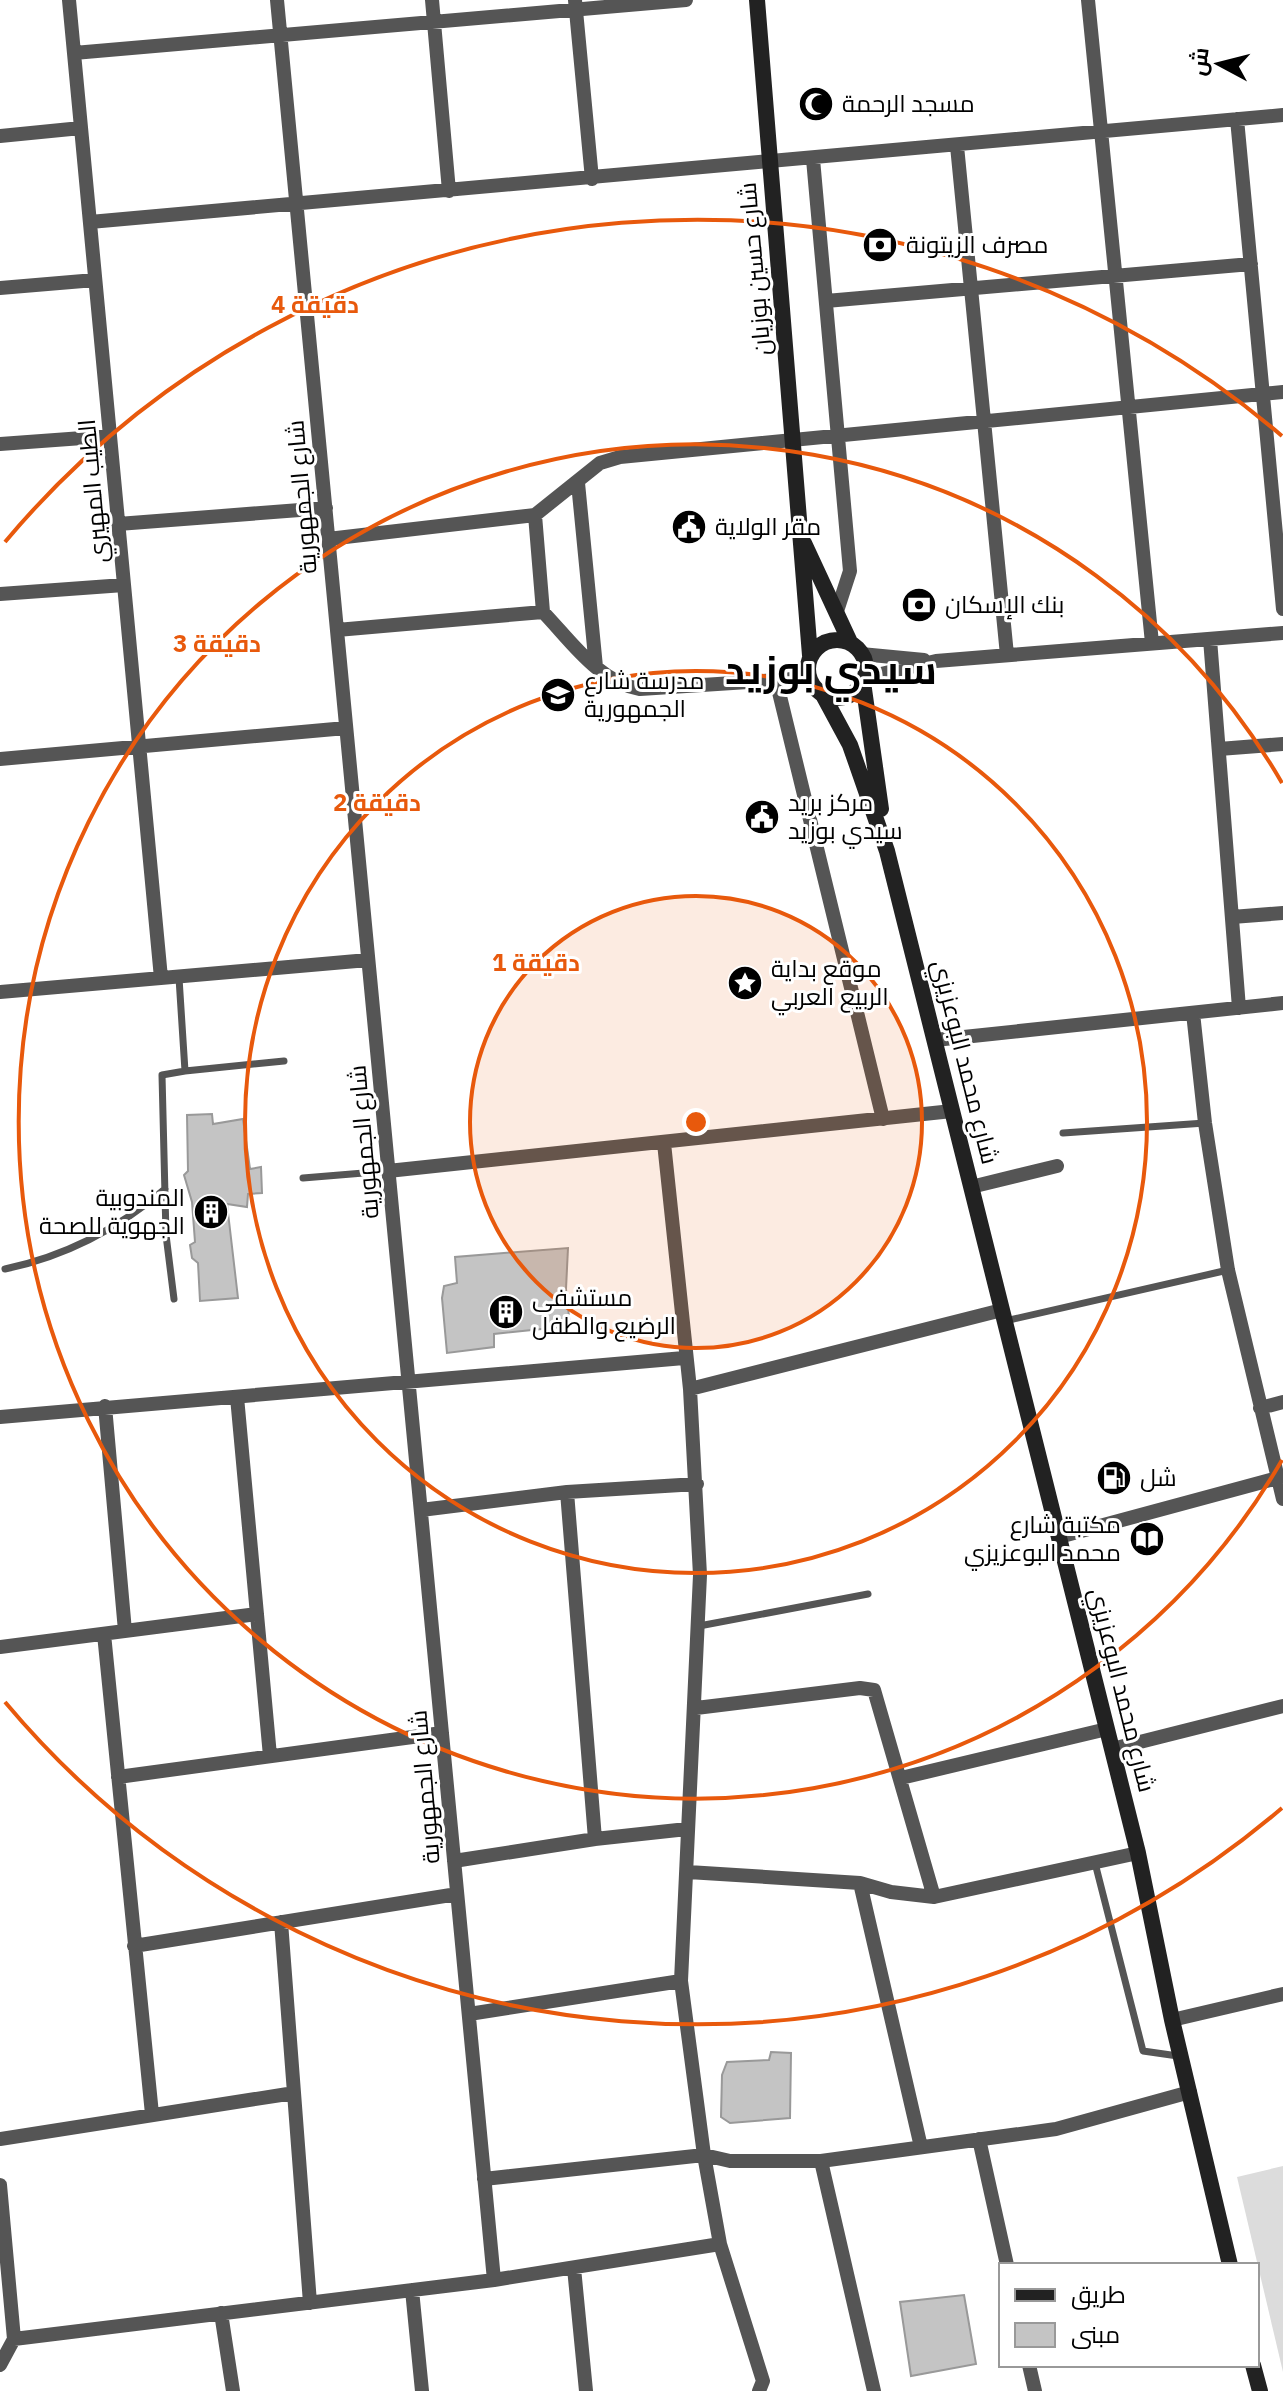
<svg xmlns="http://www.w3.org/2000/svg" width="1283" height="2391" font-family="'IBM Plex Sans',Cairo,sans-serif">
	<rect width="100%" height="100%" fill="#fff"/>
	<!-- green -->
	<path fill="#dcdcdc" d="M 1283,2166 L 1283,2372 L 1237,2177 Z"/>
	<!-- building -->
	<path fill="#c4c4c4" stroke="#999" stroke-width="2" d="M 212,1114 L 213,1124 L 243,1119 L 250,1169 L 261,1167 L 262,1193 L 248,1194 L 247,1207 L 227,1204 L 238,1298 L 200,1301 L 198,1263 L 192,1258 L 190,1245 L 195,1242 L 192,1202 L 184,1175 L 188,1171 L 187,1115 Z
		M 568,1248 L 566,1289 L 570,1326 L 494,1334 L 494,1347 L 447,1353 L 442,1298 L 444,1286 L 457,1283 L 455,1257 Z
		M 771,2052 L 791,2053 L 790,2118 L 730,2123 L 721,2117 L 722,2075 L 727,2062 L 769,2060 Z
		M 964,2295 L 976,2364 L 911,2376 L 900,2302 Z"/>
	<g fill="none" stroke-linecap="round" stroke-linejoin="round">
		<!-- lane -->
		<path stroke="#555" stroke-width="7" d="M 185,1071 L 284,1061
			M 1063,1133 L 1205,1123
			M 303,1178 L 388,1171
			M 5,1269 C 67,1256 118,1229 165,1189
			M 174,1299 L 166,1235 L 162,1075 L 185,1071 L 179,978
			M 1005,1321 L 1228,1270
			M 699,1626 L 868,1594
			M 1095,1863 L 1143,2051 L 1178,2056"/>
		<!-- street -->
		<path stroke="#555" stroke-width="14" d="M 69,0 L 161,978
			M 277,0 L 494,2280
			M 432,0 L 449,191
			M 575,0 L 592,179
			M 1088,0 L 1152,643
			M 74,53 L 686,0
			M 1237,119 L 1283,609
			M 0,136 L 81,128
			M 957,146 L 1007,655
			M 813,159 L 850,571 L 837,611
			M 90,222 L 1283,115
			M 0,288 L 95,280
			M 826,301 L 1251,264
			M 0,444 L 110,436
			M 578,483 L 596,667
			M 535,515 L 543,612
			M 118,524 L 326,508
			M 328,539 L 535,515 L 600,463 L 620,457 L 1283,392
			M 0,594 L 124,585
			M 337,630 L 543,612 C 571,641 598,682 640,689 L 809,678
			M 1210,639 L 1239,1008
			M 861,654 L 924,660
			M 864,678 L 936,661 L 1283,633
			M 776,680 L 883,1119
			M 1219,749 L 1283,744
			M 0,759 L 346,728
			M 1232,917 L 1283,913
			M 0,992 L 368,960
			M 1193,1013 L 1205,1123 L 1228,1270 L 1283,1499
			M 935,1040 L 1283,1003
			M 664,1143 L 690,1389 L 700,1575 L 681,1981 L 704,2155 L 720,2244 L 763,2381 L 759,2391
			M 388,1171 L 952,1111
			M 971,1187 L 1057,1166
			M 690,1389 L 1002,1310
			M 237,1397 L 270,1756
			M 105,1406 L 125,1631
			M 1260,1408 L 1283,1402
			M 0,1417 L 684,1358
			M 567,1492 L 595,1839
			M 421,1510 L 567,1492 L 697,1484
			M 1059,1537 L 1278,1478
			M 104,1634 L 152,2114
			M 0,1647 L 257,1614
			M 696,1708 L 860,1688 L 874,1690 L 934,1897
			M 1112,1749 L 1283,1706
			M 118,1777 L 442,1733
			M 901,1778 L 1107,1729
			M 454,1861 L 595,1839 L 687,1829
			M 688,1872 L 860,1883 L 891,1892 L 934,1897 L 1138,1853
			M 860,1883 L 921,2147
			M 281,1922 L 310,2303
			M 134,1946 L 457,1894
			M 469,2014 L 681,1981
			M 1172,2020 L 1283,1994
			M 0,2139 L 294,2093
			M 979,2139 L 1007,2265
			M 821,2161 L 874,2391
			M 484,2179 L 704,2155 L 730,2161 L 821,2161 L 1056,2129 L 1190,2092
			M 0,2185 L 14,2339 L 0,2365
			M 574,2268 L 586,2391
			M 412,2290 L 422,2391
			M 221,2313 L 233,2391
			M 14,2339 L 494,2280 L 720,2244
			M 1029,2365 L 1035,2391"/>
		<!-- secondary -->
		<path stroke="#222" stroke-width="16" d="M 757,0 L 810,655
			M 804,543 L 850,642
			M808 669a29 29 0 1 1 58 0a29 29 0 1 1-58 0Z
			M 863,682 L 881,809
			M 823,695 L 850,745 L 887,851 L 1138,1853 L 1172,2020 L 1230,2265
			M 1253,2365 L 1260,2391"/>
	</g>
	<!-- distance rings -->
	<circle cx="696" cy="1122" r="226" fill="#e8590c" fill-opacity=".12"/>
	<g fill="none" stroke="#e8590c" stroke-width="4">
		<circle cx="696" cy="1122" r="226"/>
		<circle cx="696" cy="1122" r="451"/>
		<path d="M1282 1460A677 677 0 1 1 1282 783"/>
		<path d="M1282 1808A902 902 0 0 1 5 1702M5 542A902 902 0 0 1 1282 436"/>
	</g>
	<!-- icons -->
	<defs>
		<g id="mosque-disc" transform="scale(1.8)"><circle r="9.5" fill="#000" stroke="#fff"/><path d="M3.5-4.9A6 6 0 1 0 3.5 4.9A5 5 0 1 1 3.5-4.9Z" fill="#fff"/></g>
		<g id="bank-disc" transform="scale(1.8)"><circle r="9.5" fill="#000" stroke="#fff"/><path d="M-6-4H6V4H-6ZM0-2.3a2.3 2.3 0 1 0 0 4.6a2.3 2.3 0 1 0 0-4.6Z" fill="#fff"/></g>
		<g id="civic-disc" transform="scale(1.8)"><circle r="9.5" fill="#000" stroke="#fff"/><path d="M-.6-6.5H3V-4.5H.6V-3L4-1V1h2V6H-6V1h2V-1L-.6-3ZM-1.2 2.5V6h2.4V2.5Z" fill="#fff"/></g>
		<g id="school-disc" transform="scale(1.8)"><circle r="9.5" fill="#000" stroke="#fff"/><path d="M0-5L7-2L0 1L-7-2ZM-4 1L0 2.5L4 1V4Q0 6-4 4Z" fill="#fff"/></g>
		<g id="sight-disc" transform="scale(1.8)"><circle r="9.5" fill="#000" stroke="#fff"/><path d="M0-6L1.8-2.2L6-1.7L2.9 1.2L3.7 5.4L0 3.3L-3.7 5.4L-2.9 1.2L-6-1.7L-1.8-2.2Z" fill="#fff"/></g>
		<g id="building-disc" transform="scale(1.8)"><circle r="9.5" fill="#000" stroke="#fff"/><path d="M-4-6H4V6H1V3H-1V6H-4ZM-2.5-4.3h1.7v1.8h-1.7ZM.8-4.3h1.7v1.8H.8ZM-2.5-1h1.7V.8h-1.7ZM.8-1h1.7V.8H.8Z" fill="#fff"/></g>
		<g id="fuel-disc" transform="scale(1.8)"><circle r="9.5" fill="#000" stroke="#fff"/><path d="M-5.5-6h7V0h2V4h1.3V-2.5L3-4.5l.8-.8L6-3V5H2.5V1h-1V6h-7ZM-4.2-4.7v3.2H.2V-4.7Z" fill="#fff"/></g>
		<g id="library-disc" transform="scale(1.8)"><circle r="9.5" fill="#000" stroke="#fff"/><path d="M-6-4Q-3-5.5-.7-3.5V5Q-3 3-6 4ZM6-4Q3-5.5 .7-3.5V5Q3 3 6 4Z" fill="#fff"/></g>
	</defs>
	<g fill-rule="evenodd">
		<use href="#mosque-disc" x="816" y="104"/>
		<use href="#bank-disc" x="880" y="245"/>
		<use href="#civic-disc" x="689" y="527"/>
		<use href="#bank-disc" x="919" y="605"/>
		<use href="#school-disc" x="558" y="695"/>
		<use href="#civic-disc" x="762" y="817"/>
		<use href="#sight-disc" x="745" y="983"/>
		<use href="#building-disc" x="211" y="1212"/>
		<use href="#building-disc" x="506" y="1312"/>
		<use href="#fuel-disc" x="1114" y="1478"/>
		<use href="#library-disc" x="1147" y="1539"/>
	</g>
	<g text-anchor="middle" stroke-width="6" stroke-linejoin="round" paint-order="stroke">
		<!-- poi labels -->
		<g font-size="24" fill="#000" stroke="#fff" text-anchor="start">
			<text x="842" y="112">مسجد الرحمة</text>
			<text x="906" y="253">مصرف الزيتونة</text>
			<text x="715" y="535">مقر الولاية</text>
			<text x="945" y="613">بنك الإسكان</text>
			<text x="584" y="689">مدرسة شارع<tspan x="584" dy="28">الجمهورية</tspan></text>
			<text x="788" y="811">مركز بريد<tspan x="788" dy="28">سيدي بوزيد</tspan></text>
			<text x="771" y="977">موقع بداية<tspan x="771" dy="28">الربيع العربي</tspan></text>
			<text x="185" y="1206" text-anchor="end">المندوبية<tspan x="185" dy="28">الجهوية للصحة</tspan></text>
			<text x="532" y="1306">مستشفى<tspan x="532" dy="28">الرضيع والطفل</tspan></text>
			<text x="1140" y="1486">شل</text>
			<text x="1121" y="1533" text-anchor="end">مكتبة شارع<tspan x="1121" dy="28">محمد البوعزيزي</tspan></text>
		</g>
		<!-- street labels -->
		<g font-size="24" fill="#000" stroke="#fff">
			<text transform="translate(755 269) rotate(-95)" y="8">شارع حسين بوزيان</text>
			<text transform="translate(93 491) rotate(-95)" y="8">الطيب المهيري</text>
			<text transform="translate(302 497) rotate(-95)" y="8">شارع الجمهورية</text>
			<text transform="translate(965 1062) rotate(76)" y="8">شارع محمد البوعزيزي</text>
			<text transform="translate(364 1142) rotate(-95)" y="8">شارع الجمهورية</text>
			<text transform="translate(1122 1690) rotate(76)" y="8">شارع محمد البوعزيزي</text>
			<text transform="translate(425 1787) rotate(-95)" y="8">شارع الجمهورية</text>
		</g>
		<!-- town labels -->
		<g font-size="40" font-weight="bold" fill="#000" stroke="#fff">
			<text x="831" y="684">سيدي بوزيد</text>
		</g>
	</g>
	<circle cx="696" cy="1122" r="12" fill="#e8590c" stroke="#fff" stroke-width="4"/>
	<g font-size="24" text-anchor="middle" font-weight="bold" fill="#e8590c" stroke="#fff" stroke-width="6" stroke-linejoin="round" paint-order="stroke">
		<text x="315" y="313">4 دقيقة</text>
		<text x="217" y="652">3 دقيقة</text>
		<text x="377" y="811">2 دقيقة</text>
		<text x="536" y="971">1 دقيقة</text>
	</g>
	<!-- legend -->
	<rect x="999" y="2263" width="260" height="104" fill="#ffffff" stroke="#999999" stroke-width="2"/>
	<rect x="1015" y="2289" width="40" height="12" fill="#222222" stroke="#999999" stroke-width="2"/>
	<text x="1071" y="2303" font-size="24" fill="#000000">طريق</text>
	<rect x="1015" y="2323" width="40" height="24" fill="#c4c4c4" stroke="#999999" stroke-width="2"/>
	<text x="1071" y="2343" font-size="24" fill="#000000">مبنى</text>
	<!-- north arrow -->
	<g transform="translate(1219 64) rotate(277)" stroke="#ffffff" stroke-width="6" paint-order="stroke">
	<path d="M0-6L14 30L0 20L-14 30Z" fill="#000000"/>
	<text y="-12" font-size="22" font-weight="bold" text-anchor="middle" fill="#000000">ش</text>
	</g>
</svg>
